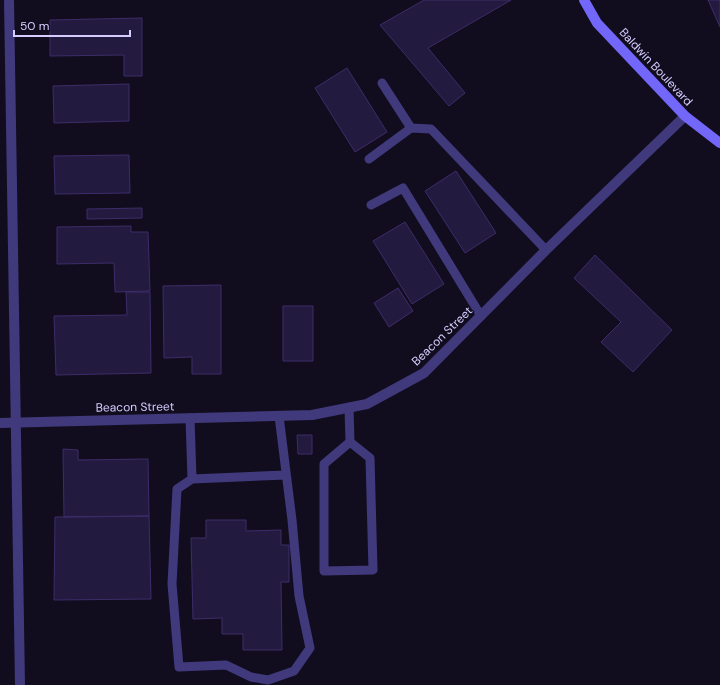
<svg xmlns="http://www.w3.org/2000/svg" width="720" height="685" font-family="'DM Sans',sans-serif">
	<rect width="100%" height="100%" fill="#110d1f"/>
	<!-- building -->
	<path fill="#231a3f" stroke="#3c2d6a" d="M 424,0 L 511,0 L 428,48 L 465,93 L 449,106 L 380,25 Z
		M 708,0 L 720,0 L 720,27 Z
		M 142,18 L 142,76 L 124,76 L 124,55 L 50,56 L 50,20 Z
		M 347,68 L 387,132 L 355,152 L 315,88 Z
		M 129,84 L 129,121 L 54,123 L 53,86 Z
		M 129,155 L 130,193 L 55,194 L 54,156 Z
		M 456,171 L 496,233 L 465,253 L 425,191 Z
		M 142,208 L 142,218 L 87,219 L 87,209 Z
		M 405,222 L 444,284 L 412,304 L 373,241 Z
		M 131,226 L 131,232 L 148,232 L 150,291 L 115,292 L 114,263 L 57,264 L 57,227 Z
		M 595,255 L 672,330 L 633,372 L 601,342 L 621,322 L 574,278 Z
		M 221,285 L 221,374 L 192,374 L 192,357 L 164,358 L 163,286 Z
		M 398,288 L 413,311 L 389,327 L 374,303 Z
		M 126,292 L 150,292 L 151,373 L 56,375 L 54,316 L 127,315 Z
		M 283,306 L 313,306 L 313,361 L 283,361 Z
		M 297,435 L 312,435 L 312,454 L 298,454 Z
		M 63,449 L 78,450 L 78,460 L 148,459 L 149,516 L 64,517 Z
		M 149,516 L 151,599 L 54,600 L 55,517 Z
		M 206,520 L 246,520 L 246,531 L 281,530 L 281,545 L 289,545 L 289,582 L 281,582 L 282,650 L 243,650 L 243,634 L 222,634 L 222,618 L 193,619 L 191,538 L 206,538 Z"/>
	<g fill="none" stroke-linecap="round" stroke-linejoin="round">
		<!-- lane -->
		<path stroke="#403a7c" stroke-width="9" d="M 382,83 L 411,128 L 431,129 L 546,250
			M 369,159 L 411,128
			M 371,205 L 403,188 L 481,316
			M 349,408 L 350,442 L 324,464 L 324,571 L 373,570 L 370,458 L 350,442
			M 190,418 L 192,479 L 177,489 L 172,584 L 179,667 L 226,665 L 251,677 L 268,680 L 294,671 L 310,648 L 299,596 L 292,520 L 279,416
			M 192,479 L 286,475"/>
		<!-- street -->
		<path stroke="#403a7c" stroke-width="10" d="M 9,0 L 20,685
			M 0,423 L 312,415 L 367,404 L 424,373 L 546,250 L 685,116"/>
		<!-- secondary -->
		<path stroke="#7267f9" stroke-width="10" d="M 584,0 L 597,23 L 685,116 L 720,143"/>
	</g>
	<g text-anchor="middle" stroke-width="3" stroke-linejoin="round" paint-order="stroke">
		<!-- street labels -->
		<g font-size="12" fill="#d5cdfd" stroke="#110d1f">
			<text transform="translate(656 67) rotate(47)" y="4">Baldwin Boulevard</text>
			<text transform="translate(442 336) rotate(-44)" y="4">Beacon Street</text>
			<text transform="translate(135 407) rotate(-1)" y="4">Beacon Street</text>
		</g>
	</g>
	<!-- scale -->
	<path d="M14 30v6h116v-6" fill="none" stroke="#d5cdfd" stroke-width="2"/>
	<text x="20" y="30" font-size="12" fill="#d5cdfd" stroke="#110d1f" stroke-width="3" paint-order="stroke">50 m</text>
</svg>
